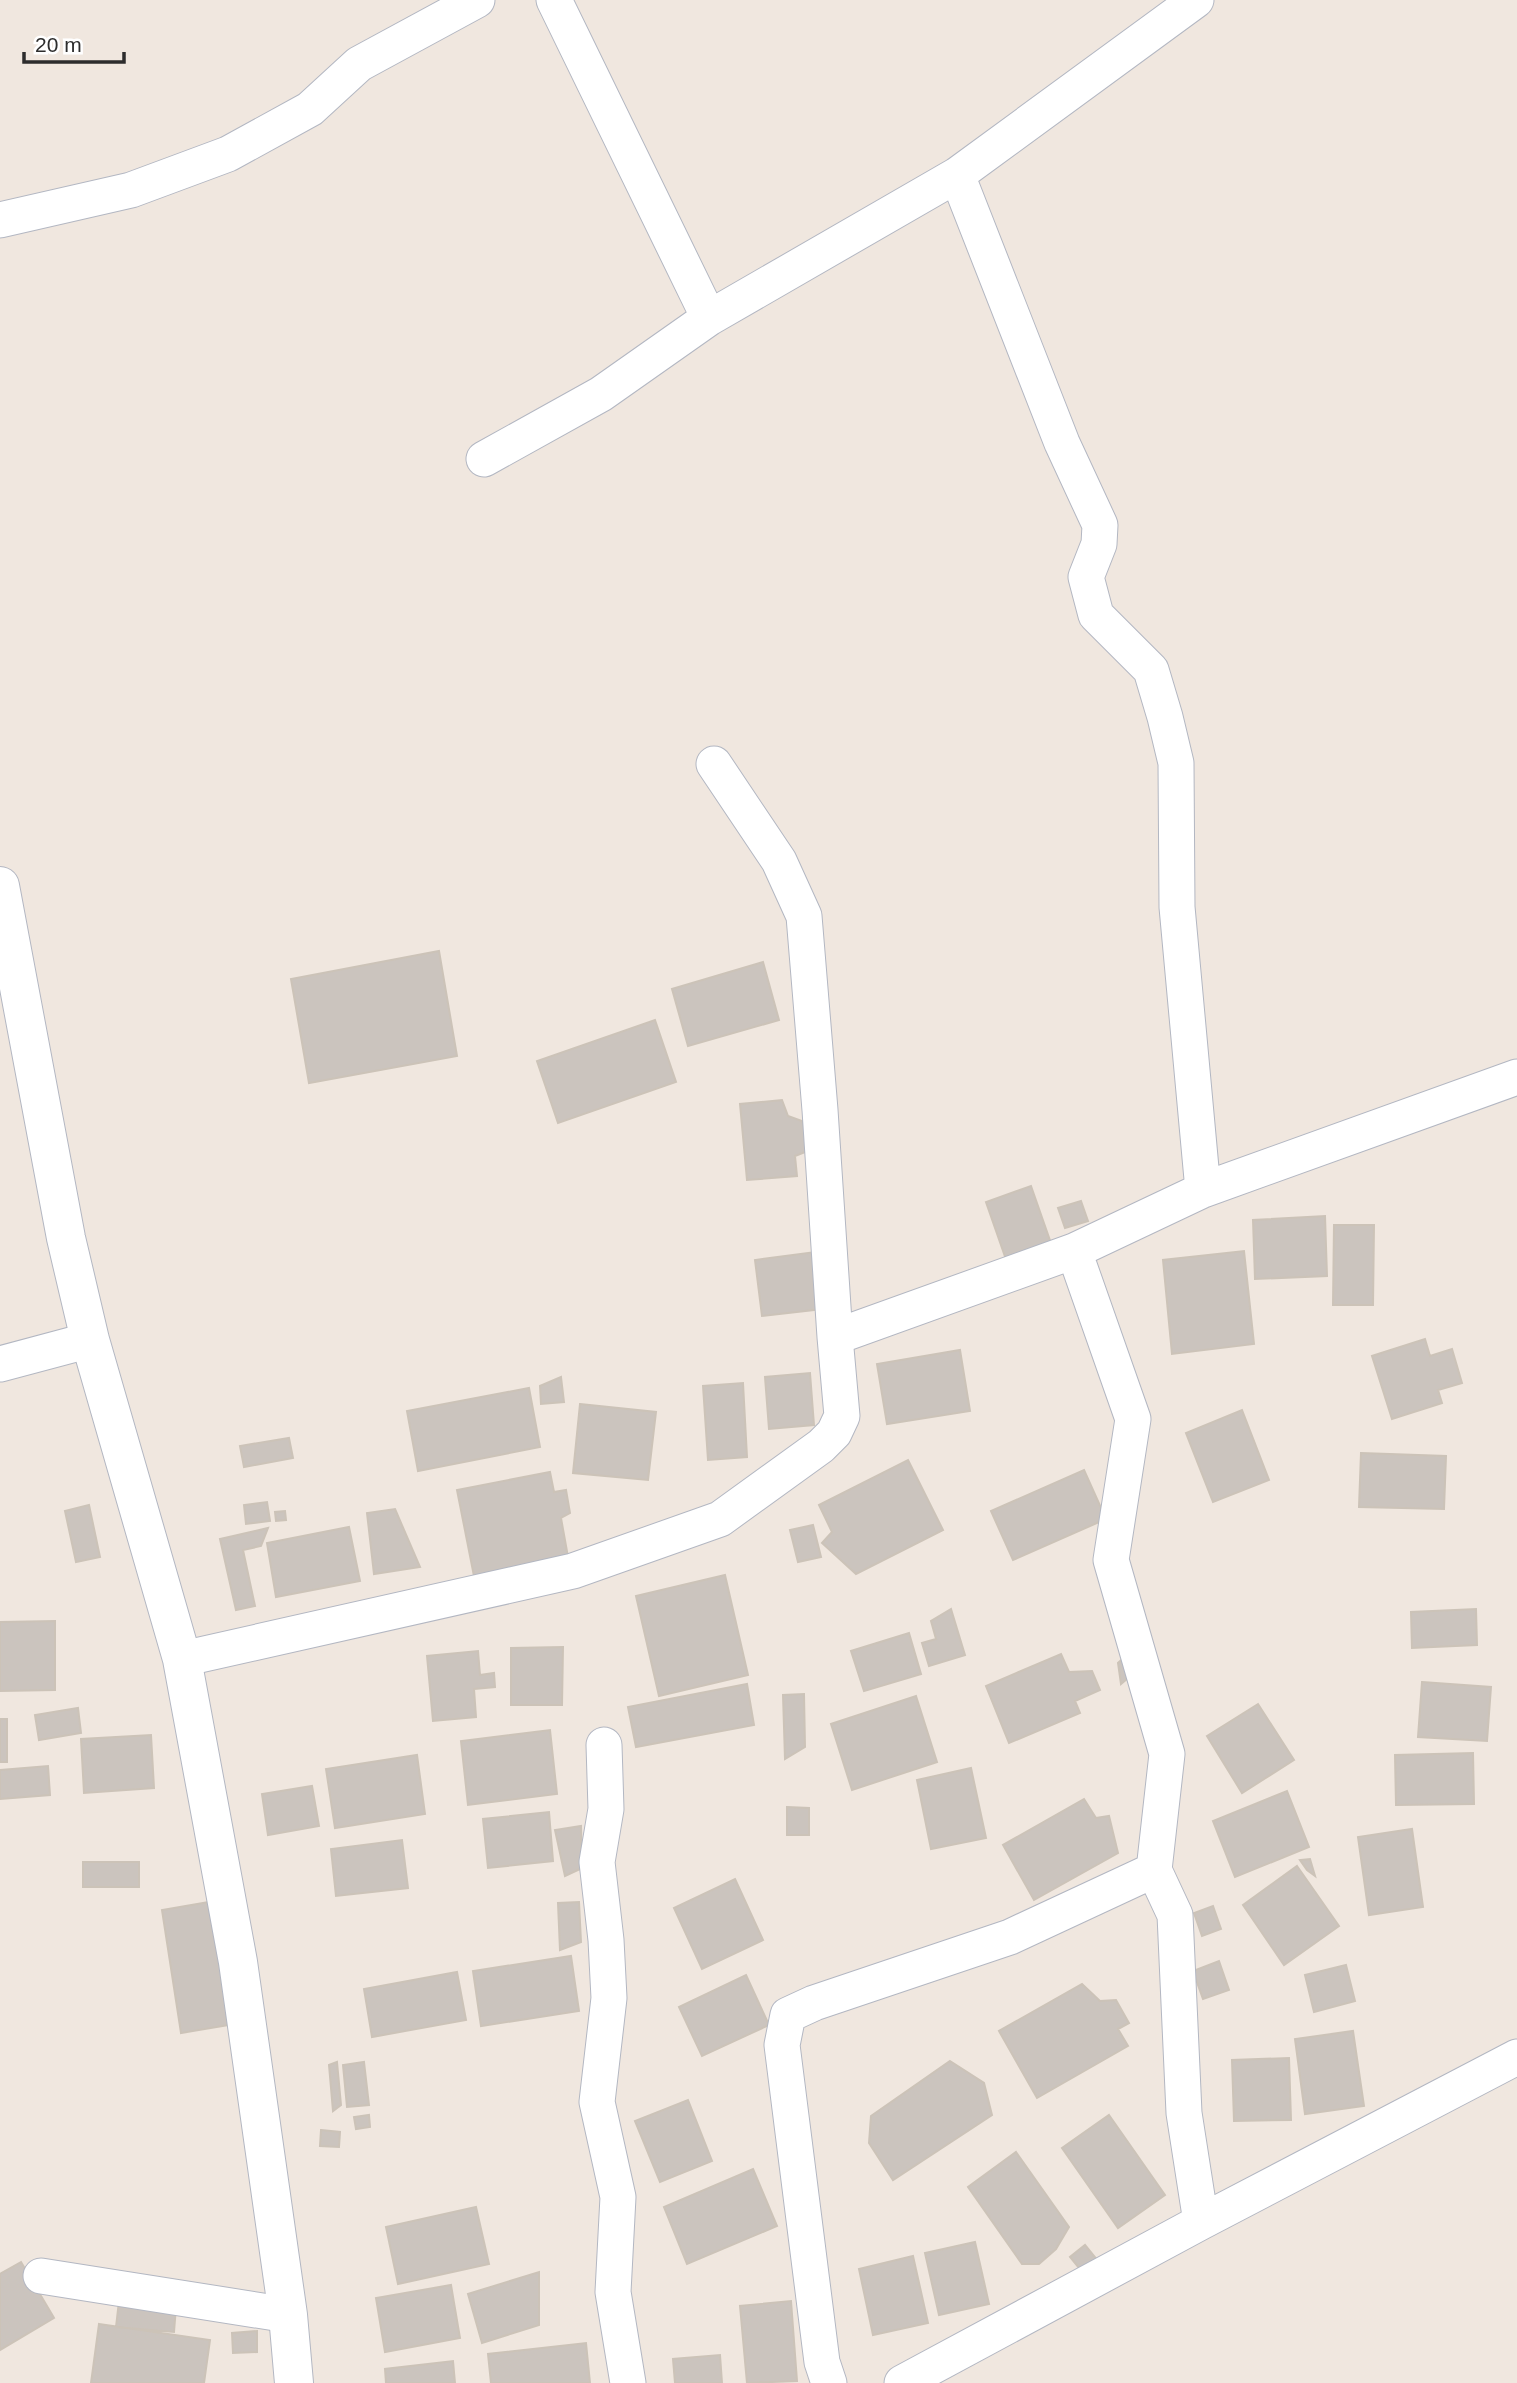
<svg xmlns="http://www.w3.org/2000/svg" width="1517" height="2383" font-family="Arial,sans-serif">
	<rect width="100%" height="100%" fill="#f0e7df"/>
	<!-- building -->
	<path fill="#cbc4be" stroke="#ccc3b8" stroke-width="2" d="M 439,951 L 457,1056 L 309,1083 L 291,979 Z
		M 763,962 L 779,1020 L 688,1046 L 672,989 Z
		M 655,1020 L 676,1082 L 558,1123 L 537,1061 Z
		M 782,1100 L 788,1116 L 802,1121 L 813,1149 L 795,1156 L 797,1176 L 747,1180 L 740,1104 Z
		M 1031,1186 L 1054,1252 L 1009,1268 L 986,1202 Z
		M 1081,1201 L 1088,1221 L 1065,1228 L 1058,1208 Z
		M 1325,1216 L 1327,1276 L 1255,1279 L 1253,1220 Z
		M 1334,1225 L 1374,1225 L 1373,1305 L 1333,1305 Z
		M 1244,1251 L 1254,1344 L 1172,1354 L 1163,1260 Z
		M 815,1252 L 822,1309 L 762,1316 L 755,1260 Z
		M 1425,1339 L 1430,1356 L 1452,1349 L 1462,1383 L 1438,1390 L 1442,1403 L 1392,1419 L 1372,1356 Z
		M 960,1350 L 970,1411 L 887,1424 L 877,1364 Z
		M 810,1373 L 814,1425 L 769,1429 L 765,1377 Z
		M 561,1377 L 564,1402 L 541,1404 L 540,1386 Z
		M 743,1383 L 747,1457 L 708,1460 L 703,1386 Z
		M 529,1388 L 540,1447 L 418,1471 L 407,1411 Z
		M 580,1404 L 656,1412 L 648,1480 L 573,1473 Z
		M 1242,1410 L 1269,1480 L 1213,1502 L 1186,1433 Z
		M 289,1438 L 293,1458 L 244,1467 L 240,1446 Z
		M 1361,1453 L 1446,1456 L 1444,1509 L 1359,1507 Z
		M 908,1460 L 943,1530 L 856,1574 L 822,1543 L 832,1532 L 819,1505 Z
		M 1084,1470 L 1106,1519 L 1013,1560 L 991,1511 Z
		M 550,1472 L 554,1492 L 566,1490 L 570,1513 L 561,1518 L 568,1557 L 474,1576 L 457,1490 Z
		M 267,1502 L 270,1521 L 246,1524 L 244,1505 Z
		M 89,1505 L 100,1557 L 76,1562 L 65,1511 Z
		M 395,1509 L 420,1567 L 374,1574 L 367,1513 Z
		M 285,1511 L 286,1520 L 276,1521 L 275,1512 Z
		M 813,1525 L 821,1557 L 798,1562 L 790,1530 Z
		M 349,1527 L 360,1581 L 276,1597 L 267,1543 Z
		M 268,1528 L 261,1546 L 243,1550 L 255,1606 L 236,1610 L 220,1539 Z
		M 725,1575 L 748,1675 L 659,1696 L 636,1596 Z
		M 951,1609 L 965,1655 L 929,1666 L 922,1643 L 936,1639 L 931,1621 Z
		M 1476,1609 L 1477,1645 L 1412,1648 L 1411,1612 Z
		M 55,1621 L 55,1690 L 0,1691 L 0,1622 Z
		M 909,1633 L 921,1674 L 864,1691 L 851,1651 Z
		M 563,1647 L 562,1705 L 511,1705 L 511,1648 Z
		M 478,1651 L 480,1675 L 494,1673 L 495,1687 L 474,1689 L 476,1717 L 433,1721 L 427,1656 Z
		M 1129,1653 L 1134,1673 L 1121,1684 L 1118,1663 Z
		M 1061,1654 L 1069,1672 L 1092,1671 L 1100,1690 L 1075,1701 L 1080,1713 L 1009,1743 L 986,1686 Z
		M 1422,1682 L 1491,1687 L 1487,1741 L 1418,1737 Z
		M 747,1684 L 754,1725 L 636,1747 L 628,1707 Z
		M 804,1694 L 805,1747 L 785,1759 L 783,1695 Z
		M 916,1696 L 937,1762 L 852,1790 L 831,1724 Z
		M 1258,1704 L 1294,1760 L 1242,1793 L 1207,1736 Z
		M 78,1708 L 81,1733 L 39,1740 L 35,1715 Z
		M 0,1719 L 7,1719 L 7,1762 L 0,1762 Z
		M 550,1730 L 557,1794 L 468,1805 L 461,1741 Z
		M 151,1735 L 154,1788 L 84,1793 L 81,1739 Z
		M 1473,1753 L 1474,1804 L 1396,1805 L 1395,1755 Z
		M 417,1755 L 425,1814 L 335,1828 L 326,1769 Z
		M 48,1766 L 50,1795 L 0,1799 L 0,1770 Z
		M 971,1768 L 986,1838 L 931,1849 L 917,1780 Z
		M 312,1786 L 319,1826 L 268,1835 L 262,1794 Z
		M 1287,1791 L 1309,1847 L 1235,1877 L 1213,1821 Z
		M 1084,1799 L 1096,1818 L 1109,1816 L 1118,1853 L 1034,1900 L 1003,1845 Z
		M 787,1807 L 809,1808 L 809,1835 L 787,1835 Z
		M 549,1812 L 553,1861 L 488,1868 L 483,1819 Z
		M 581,1826 L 582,1868 L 565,1876 L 555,1830 Z
		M 1412,1829 L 1423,1907 L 1369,1915 L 1358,1837 Z
		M 402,1840 L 408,1888 L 336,1896 L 331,1849 Z
		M 1310,1859 L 1315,1876 L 1307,1870 L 1300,1860 Z
		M 83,1862 L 139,1862 L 139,1887 L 83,1887 Z
		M 1297,1866 L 1339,1926 L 1284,1965 L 1243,1905 Z
		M 735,1879 L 763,1940 L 702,1969 L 674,1908 Z
		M 215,1901 L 235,2024 L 181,2033 L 162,1910 Z
		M 579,1902 L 581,1942 L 560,1950 L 558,1903 Z
		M 1213,1906 L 1221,1929 L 1202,1936 L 1194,1913 Z
		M 571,1956 L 579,2011 L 481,2026 L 473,1971 Z
		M 1219,1961 L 1229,1990 L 1203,1999 L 1193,1971 Z
		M 1346,1965 L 1355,2001 L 1314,2012 L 1305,1975 Z
		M 457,1972 L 466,2020 L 372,2037 L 364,1989 Z
		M 746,1975 L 769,2025 L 702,2056 L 679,2007 Z
		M 1082,1984 L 1100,2001 L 1116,2000 L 1129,2023 L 1118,2029 L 1128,2046 L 1037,2098 L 999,2031 Z
		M 1353,2031 L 1364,2106 L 1305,2114 L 1295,2039 Z
		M 1289,2058 L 1291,2120 L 1234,2121 L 1232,2060 Z
		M 950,2061 L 984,2083 L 992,2115 L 893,2180 L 869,2143 L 871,2116 Z
		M 337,2062 L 341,2105 L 333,2111 L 329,2065 Z
		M 364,2062 L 369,2105 L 347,2107 L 343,2065 Z
		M 688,2100 L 712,2161 L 660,2182 L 635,2121 Z
		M 369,2115 L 370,2127 L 356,2129 L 354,2117 Z
		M 1109,2115 L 1165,2195 L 1118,2228 L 1062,2148 Z
		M 321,2130 L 340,2132 L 339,2147 L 320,2146 Z
		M 1016,2152 L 1069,2227 L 1056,2249 L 1039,2264 L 1022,2264 L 968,2187 Z
		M 753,2169 L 777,2226 L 687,2264 L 664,2207 Z
		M 476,2207 L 489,2264 L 398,2284 L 386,2227 Z
		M 975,2242 L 989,2304 L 939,2315 L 925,2253 Z
		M 1085,2245 L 1103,2267 L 1088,2279 L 1070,2257 Z
		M 913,2256 L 928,2323 L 873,2335 L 859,2269 Z
		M 21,2262 L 54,2318 L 0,2350 L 0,2274 Z
		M 539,2272 L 539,2325 L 482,2343 L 468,2294 Z
		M 451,2285 L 460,2338 L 385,2352 L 376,2298 Z
		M 119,2301 L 176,2307 L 174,2332 L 116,2327 Z
		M 791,2301 L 797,2381 L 747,2383 L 740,2306 Z
		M 99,2324 L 210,2340 L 204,2383 L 91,2383 Z
		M 257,2331 L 257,2352 L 233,2353 L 232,2333 Z
		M 586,2343 L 590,2383 L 491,2383 L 488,2354 Z
		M 720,2355 L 722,2383 L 675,2383 L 673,2359 Z
		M 453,2361 L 455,2383 L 386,2383 L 385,2369 Z"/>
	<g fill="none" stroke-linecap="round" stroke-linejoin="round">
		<!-- minor casing -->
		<g stroke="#b3b7c2" stroke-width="37">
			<path id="minor" d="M 554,0 L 709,318
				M 0,220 L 131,190 L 228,154 L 310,109 L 359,64 L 477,0
				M 484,459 L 601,394 L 709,318 L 957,175
				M 714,764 L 779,861 L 804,916 L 820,1110 L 835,1337
				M 1203,1190 L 1517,1077
				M 1074,1251 L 1133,1419 L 1111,1560 L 1167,1754 L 1154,1870 L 1175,1915 L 1184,2113 L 1201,2222
				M 0,1364 L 90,1340
				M 182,1659 L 573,1571 L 720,1519 L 821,1446 L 834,1433 L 842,1416 L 835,1337 L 1074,1251 L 1203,1190 L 1177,907 L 1176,763 L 1165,717 L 1151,670 L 1096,615 L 1086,577 L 1099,544 L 1100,525 L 1062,443 L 957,175 L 1196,0
				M 604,1745 L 606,1809 L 597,1862 L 606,1940 L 609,1998 L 597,2102 L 618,2197 L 613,2292 L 628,2383
				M 41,2276 L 288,2315
				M 829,2383 L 822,2362 L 782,2045 L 788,2015 L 814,2003 L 1010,1937 L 1154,1870
				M 902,2383 L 1201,2222 L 1517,2057"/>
		</g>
		<!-- tertiary casing -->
		<g stroke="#b3b7c2" stroke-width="40">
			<path id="tertiary" d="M 0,886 L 66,1238 L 90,1340 L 182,1659 L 238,1962 L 288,2315 L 294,2383"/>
		</g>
		<!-- minor -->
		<use href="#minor" stroke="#fff" stroke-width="35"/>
		<!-- tertiary -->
		<use href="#tertiary" stroke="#fff" stroke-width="38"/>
	</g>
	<!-- scale -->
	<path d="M24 52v10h100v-10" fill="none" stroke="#2d2d2d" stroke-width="3.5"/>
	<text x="35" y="52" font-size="21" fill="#2d2d2d" stroke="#ffffff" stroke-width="5" paint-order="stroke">20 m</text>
</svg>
